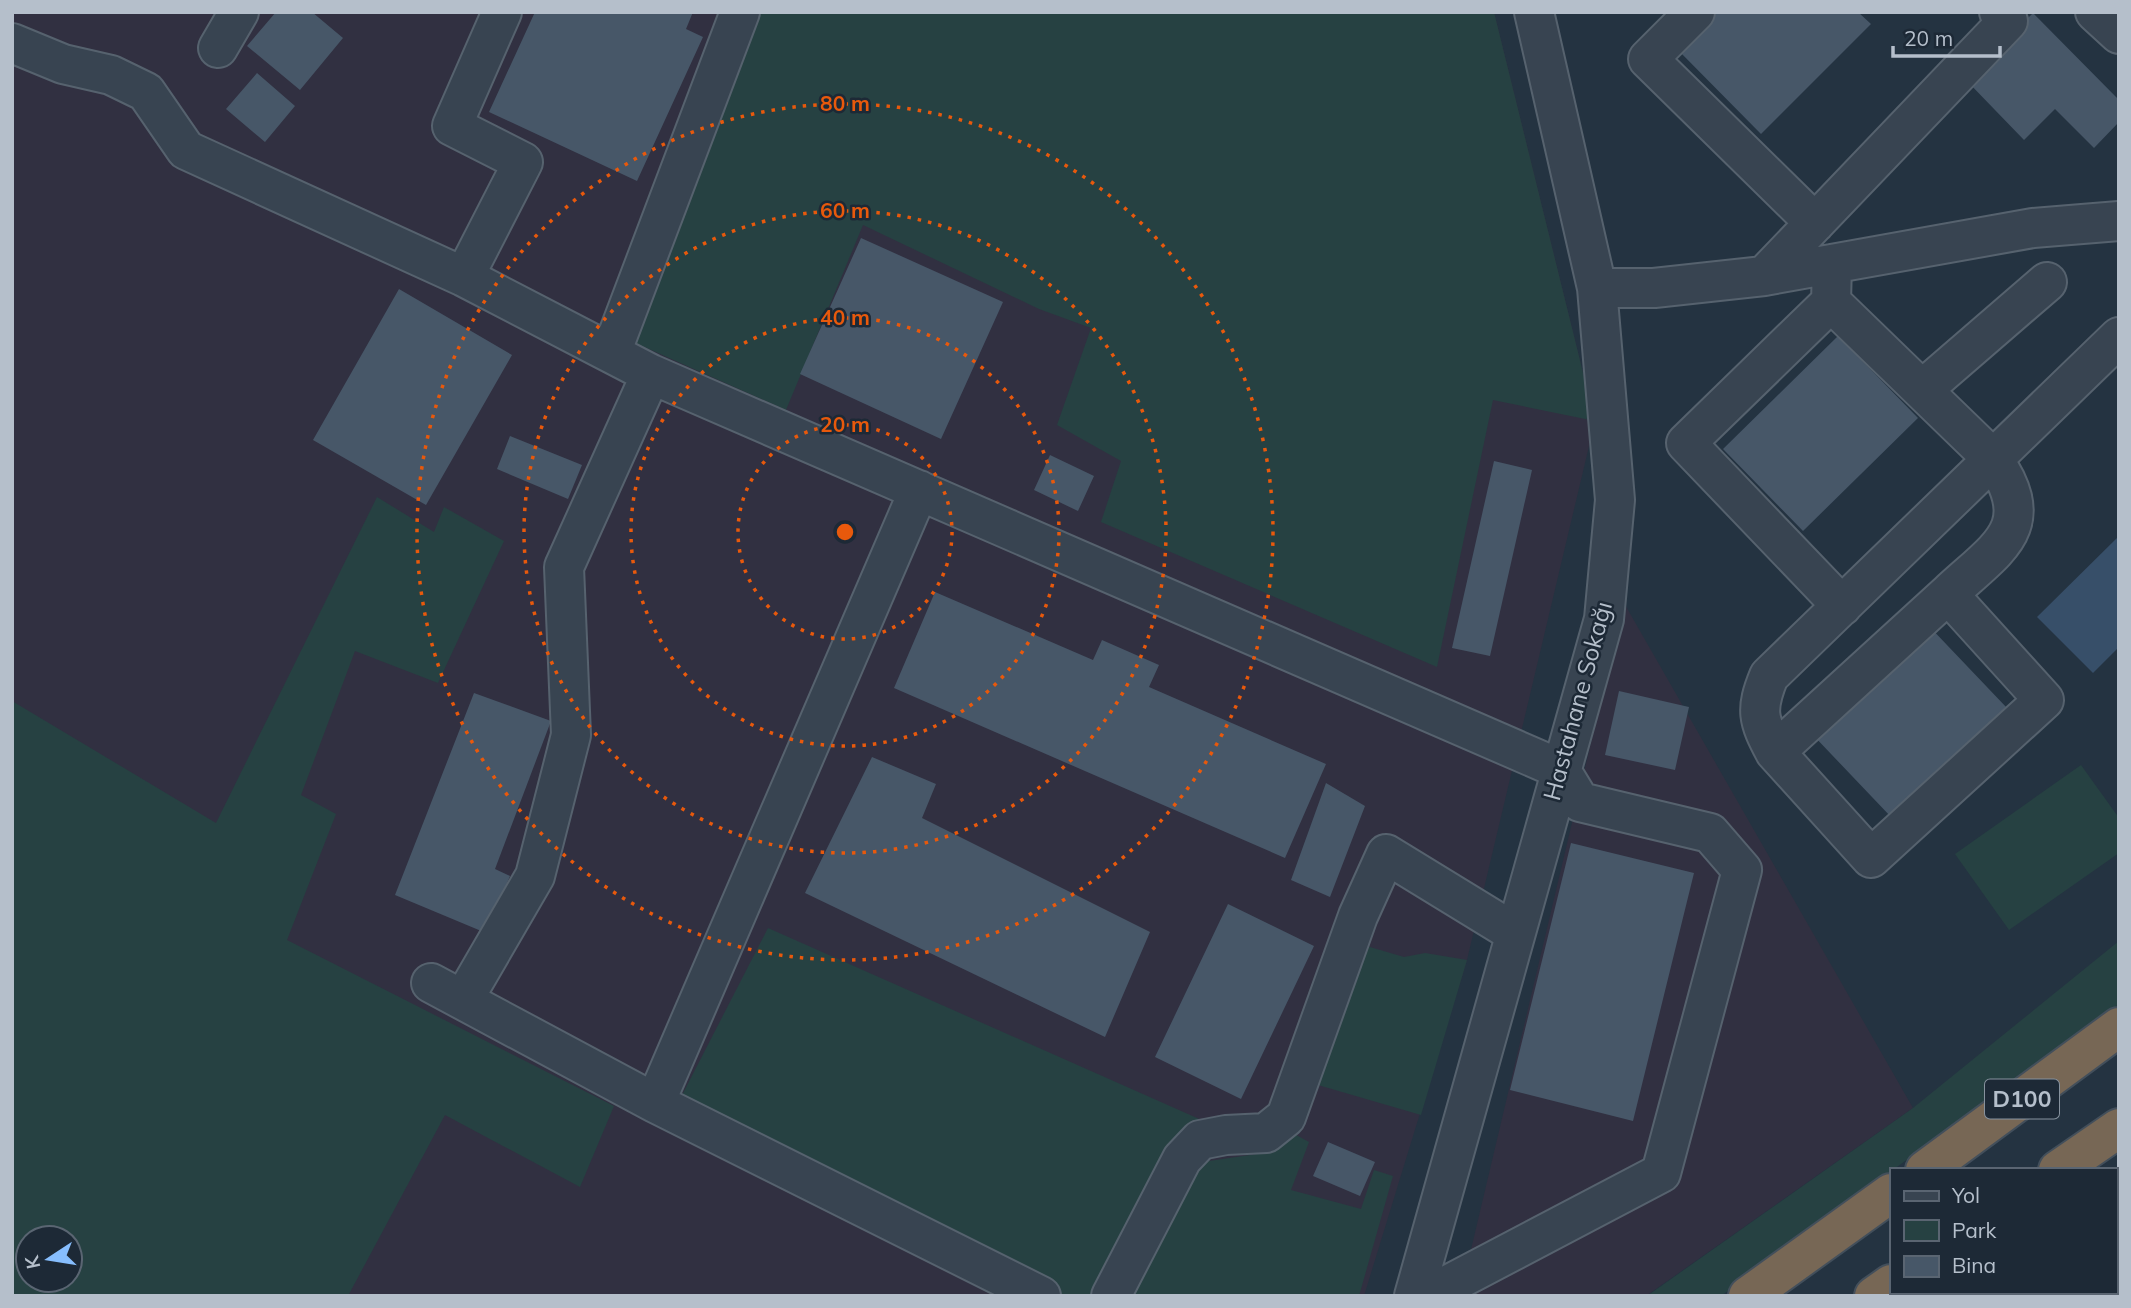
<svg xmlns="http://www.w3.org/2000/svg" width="2131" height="1308" font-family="Mulish,sans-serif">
	<rect width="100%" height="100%" fill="#243341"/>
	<!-- medical -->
	<path fill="#313041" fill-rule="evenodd" d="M 12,12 L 1494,12 L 1595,421 L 1467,960 L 1364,1296 L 12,1296 ZM 28,1238 L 70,1238 L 70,1280 L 28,1280 Z
		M 1624,603 L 1913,1108 L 1646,1296 L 1460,1296 Z"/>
	<!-- green -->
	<path fill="#264142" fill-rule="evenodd" d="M 732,12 L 1494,12 L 1595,421 L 1493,400 L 1437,667 L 1101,522 L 1121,461 L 1057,425 L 1091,328 L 1039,309 L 863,225 L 786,410 L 604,329 Z
		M 377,497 L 434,532 L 444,507 L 504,541 L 438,683 L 355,651 L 301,795 L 336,814 L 287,940 L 614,1106 L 580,1187 L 445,1115 L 348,1296 L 12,1296 L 12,701 L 216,823 ZM 70,1238 L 70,1280 L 28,1280 L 28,1238 Z
		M 2081,765 L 2119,818 L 2119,853 L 2009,930 L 1955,854 Z
		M 768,928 L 1215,1126 L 1099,1296 L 1066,1296 L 679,1101 Z
		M 2119,941 L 2119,1004 L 1721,1296 L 1647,1296 L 1913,1108 Z
		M 1363,945 L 1404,957 L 1425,953 L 1467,960 L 1421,1115 L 1318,1085 Z
		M 1289,1131 L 1309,1142 L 1291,1190 L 1361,1209 L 1374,1170 L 1393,1176 L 1359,1296 L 1124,1296 L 1202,1162 L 1257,1154 Z"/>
	<!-- water -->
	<path fill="#374f69" d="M 2119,536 L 2119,647 L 2093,673 L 2037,617 Z"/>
	<!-- building -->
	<path fill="#475768" d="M 276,12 L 312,12 L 343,38 L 300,90 L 247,46 Z
		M 535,12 L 693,12 L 686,29 L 703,37 L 637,181 L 489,112 Z
		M 1714,12 L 1858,12 L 1871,24 L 1761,134 L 1677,49 Z
		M 2033,13 L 2119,100 L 2119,122 L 2094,148 L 2055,109 L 2024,140 L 1966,80 Z
		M 257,73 L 295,106 L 265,142 L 226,109 Z
		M 861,238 L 1003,302 L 941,439 L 800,374 Z
		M 399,289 L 512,355 L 426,505 L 313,440 Z
		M 1838,336 L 1918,418 L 1803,531 L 1723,449 Z
		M 510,436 L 582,465 L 568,499 L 497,469 Z
		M 1050,455 L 1094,476 L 1078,511 L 1034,490 Z
		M 1494,461 L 1532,470 L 1490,656 L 1452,648 Z
		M 935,592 L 1093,660 L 1102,640 L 1159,665 L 1149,687 L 1326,764 L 1285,858 L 894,688 Z
		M 1927,624 L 2007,708 L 1892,818 L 1812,734 Z
		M 1619,691 L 1689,707 L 1675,770 L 1605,755 Z
		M 474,693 L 551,721 L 495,869 L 510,876 L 486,933 L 395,895 Z
		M 872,757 L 936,784 L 922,818 L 1150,932 L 1105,1037 L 805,893 Z
		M 1326,783 L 1365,806 L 1330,897 L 1291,880 Z
		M 1571,843 L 1694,873 L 1633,1121 L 1510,1090 Z
		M 1228,904 L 1314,946 L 1241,1099 L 1155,1057 Z
		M 1328,1142 L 1375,1162 L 1360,1196 L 1313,1176 Z"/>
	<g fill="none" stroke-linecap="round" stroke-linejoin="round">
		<!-- minor casing -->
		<g stroke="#56626e" stroke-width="42">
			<path id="minor" d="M 1695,12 L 1648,59 L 1815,223
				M 2095,12 L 2119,34
				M 12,43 L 63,64 L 111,75 L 146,92 L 186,150 L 464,277 L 651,374 L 1560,769 L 1580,802 L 1710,833 L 1742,870 L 1661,1173 L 1427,1296
				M 218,48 L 239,12
				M 1832,264 L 1831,302 L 1993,459 C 2041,528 1997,548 1948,594
				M 1764,276 L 2008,21 L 1999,12
				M 464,277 L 523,162 L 452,126 L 502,12
				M 1597,288 L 1654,288 L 1764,276 L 2033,228 L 2119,221
				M 1831,302 L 1686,443 L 1842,606
				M 611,353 L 740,12
				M 1922,390 L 2047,282
				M 1948,594 L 2044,700 L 1871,858 L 1775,752 Z
				M 1775,752 C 1758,720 1755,710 1769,676 L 2119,337
				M 431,983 L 655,1103 L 1041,1296
				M 463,1000 L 535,876 L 571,735 L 564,567 L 651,374
				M 655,1103 L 919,490
				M 1111,1296 L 1182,1159 L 1200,1140 L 1226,1135 L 1266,1133 L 1286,1117 L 1358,916 L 1386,854 L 1515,933
				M 1414,1296 L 1604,619 L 1615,500 L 1597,288 L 1534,12"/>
		</g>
		<!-- highway casing -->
		<g stroke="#434f5b" stroke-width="42">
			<path id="highway" d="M 1925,1170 L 2119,1027
				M 2058,1170 L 2119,1128
				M 2115,1258 L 2119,1256
				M 1748,1296 L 1891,1193
				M 1874,1296 L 1891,1284
				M 2063,1296 L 2068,1292"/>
		</g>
		<!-- minor -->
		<use href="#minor" stroke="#384451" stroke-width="38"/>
		<!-- highway -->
		<use href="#highway" stroke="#776755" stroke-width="38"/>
	</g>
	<!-- distance rings -->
	<g fill="none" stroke="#e8590c" stroke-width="3.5" stroke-dasharray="3.5 7">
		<circle cx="845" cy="532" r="107"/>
		<circle cx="845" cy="532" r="214"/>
		<circle cx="845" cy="532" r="321"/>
		<circle cx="845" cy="532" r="428"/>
	</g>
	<g text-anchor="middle" stroke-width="5" stroke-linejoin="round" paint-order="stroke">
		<!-- shield labels -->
		<rect fill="#1d2936" stroke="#87929e" stroke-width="2" x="1985" y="1079.5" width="74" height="39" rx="5"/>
		<g font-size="23" font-weight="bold" fill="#b5bfcb">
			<text x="2022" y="1107">D100</text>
		</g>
		<!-- street labels -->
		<g font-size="24" fill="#b5bfcb" stroke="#1d2936">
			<text transform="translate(1578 701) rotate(-75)" y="8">Hastahane Sokağı</text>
		</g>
	</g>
	<circle cx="845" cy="532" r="10" fill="#e8590c" stroke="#1d2936" stroke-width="3.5"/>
	<g font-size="21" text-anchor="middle" font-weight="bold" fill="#e8590c" stroke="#1d2936" stroke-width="5" stroke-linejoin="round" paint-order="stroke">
		<text x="845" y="111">80 m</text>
		<text x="845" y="218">60 m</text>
		<text x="845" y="325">40 m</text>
		<text x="845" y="432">20 m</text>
	</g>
	<!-- border -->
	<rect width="2131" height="1308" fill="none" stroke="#b5bfcb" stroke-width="28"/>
	<!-- legend -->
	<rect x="1890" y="1168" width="228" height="126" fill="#1d2936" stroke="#5a6572" stroke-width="2"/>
	<rect x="1904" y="1191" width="35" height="10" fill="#384451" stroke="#5a6572" stroke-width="2"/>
	<text x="1952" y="1203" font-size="21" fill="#b5bfcb">Yol</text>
	<rect x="1904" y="1220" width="35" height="21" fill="#264142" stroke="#5a6572" stroke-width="2"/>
	<text x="1952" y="1238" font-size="21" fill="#b5bfcb">Park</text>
	<rect x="1904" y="1256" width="35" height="21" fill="#475768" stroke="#5a6572" stroke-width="2"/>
	<text x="1952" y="1273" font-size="21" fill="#b5bfcb">Bina</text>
	<!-- north arrow -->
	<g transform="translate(49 1259) rotate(258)"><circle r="33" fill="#1d2936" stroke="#5a6572" stroke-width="2"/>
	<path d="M0-5L12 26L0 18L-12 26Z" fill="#87befe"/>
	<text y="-10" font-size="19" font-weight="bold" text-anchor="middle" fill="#b5bfcb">K</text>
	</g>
	<!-- scale -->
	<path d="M1893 46v10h107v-10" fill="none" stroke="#b5bfcb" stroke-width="3.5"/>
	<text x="1904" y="46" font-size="21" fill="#b5bfcb" stroke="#1d2936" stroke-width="5" paint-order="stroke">20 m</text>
</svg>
